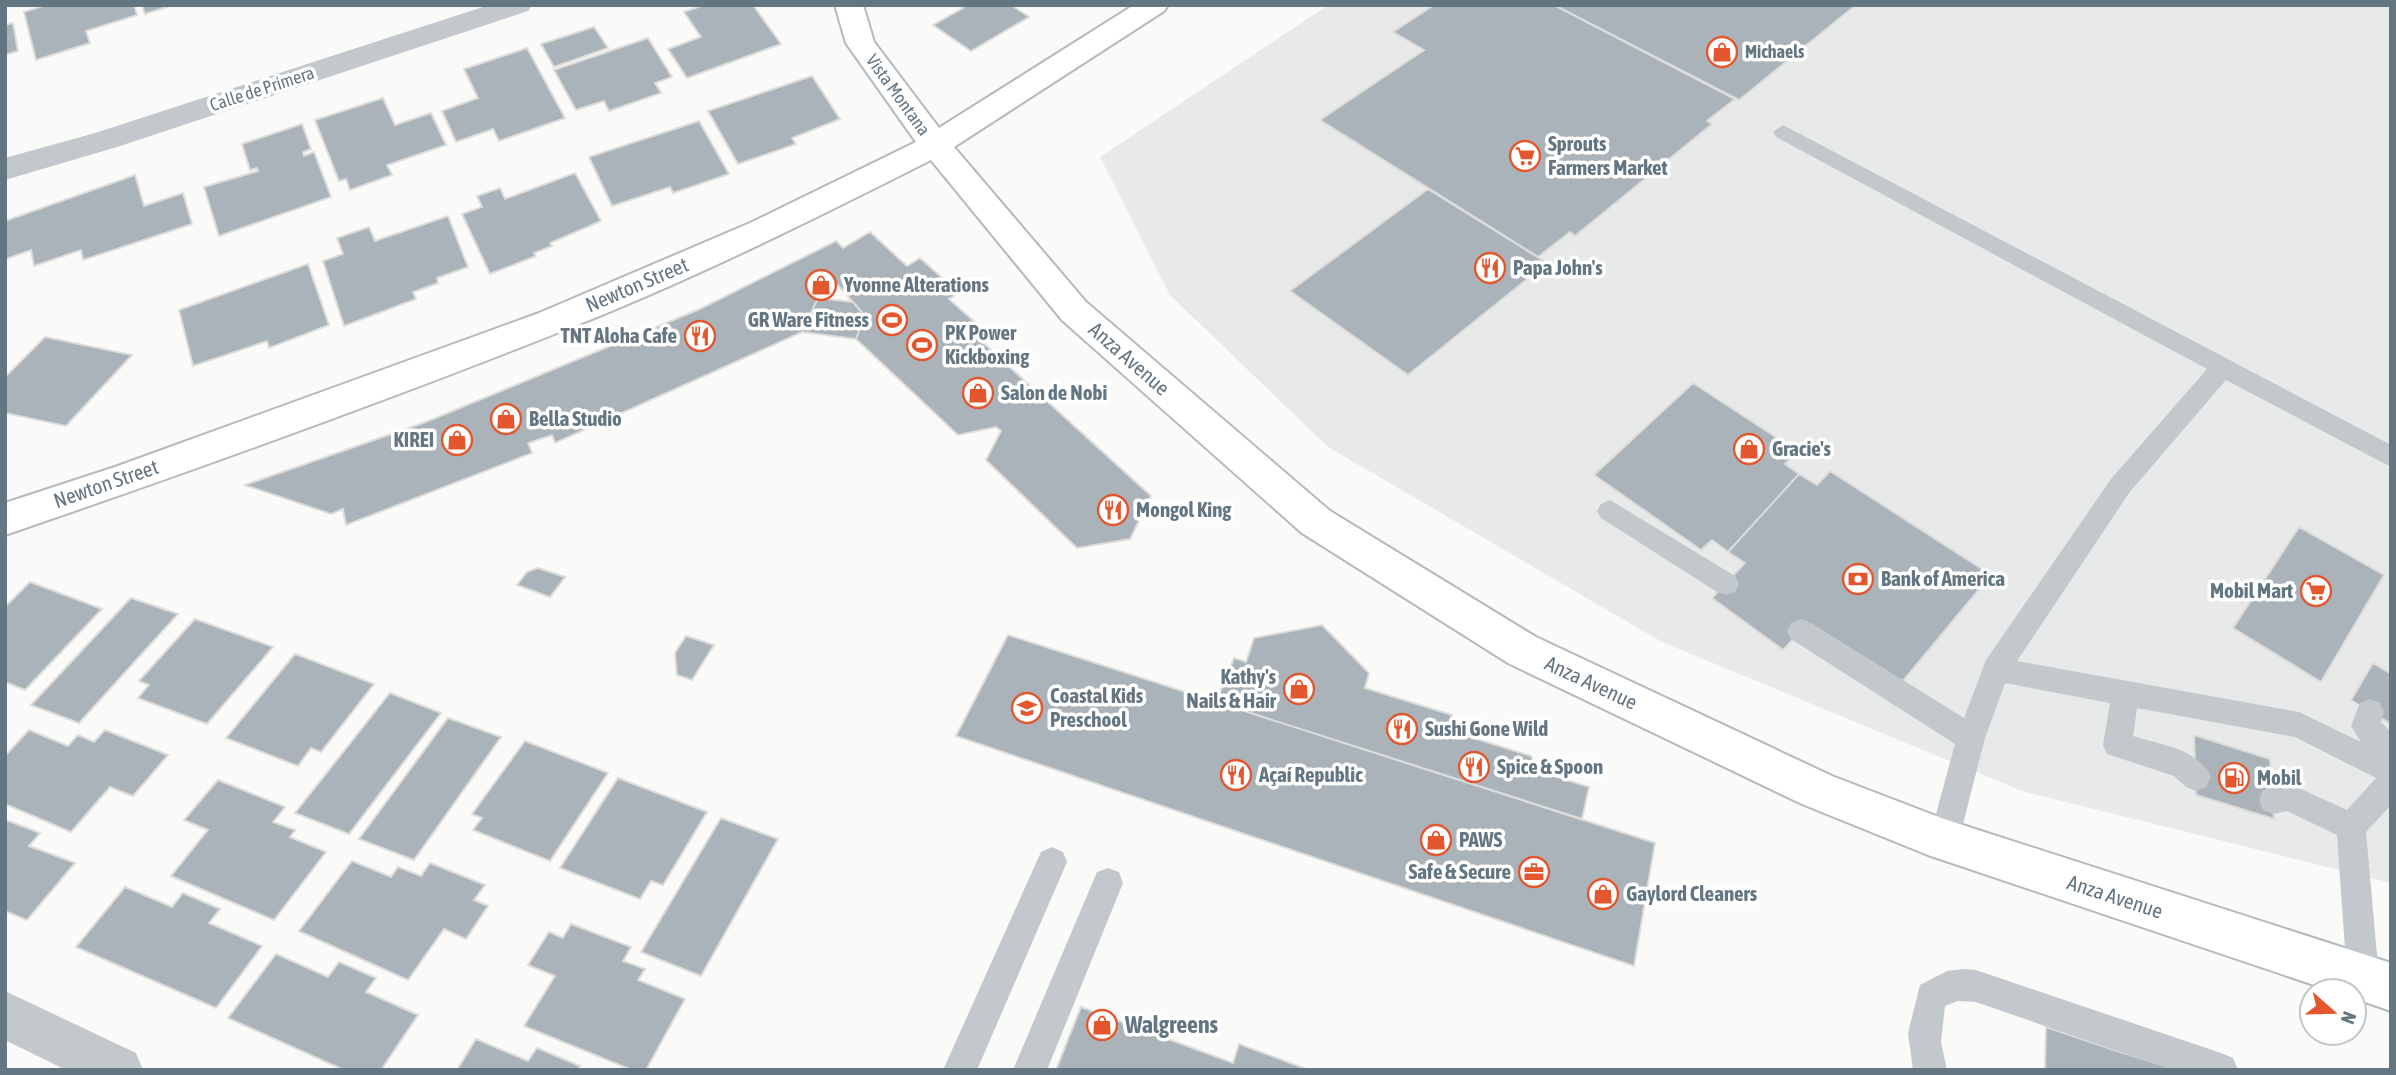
<svg xmlns="http://www.w3.org/2000/svg" width="2396" height="1075" font-family="'Asap Condensed',sans-serif">
	<rect width="100%" height="100%" fill="#fafaf8"/>
	<!-- built -->
	<path fill="#e8e9e9" d="M 1328,5 L 2391,5 L 2391,883 L 2022,791 L 1662,642 L 1328,447 L 1170,295 L 1100,157 Z"/>
	<!-- building -->
	<path fill="#aab3b9" stroke="#dcdcda" stroke-width="2" d="M 46,5 L 134,5 L 137,15 L 86,31 L 90,43 L 36,60 L 24,12 Z
		M 142,5 L 173,5 L 145,14 Z
		M 704,5 L 753,5 L 781,44 L 687,78 L 668,49 L 701,37 L 684,12 Z
		M 958,5 L 1011,5 L 1029,17 L 971,51 L 933,25 L 963,8 Z
		M 1434,5 L 1554,5 L 1735,99 L 1707,121 L 1712,124 L 1575,236 L 1570,232 L 1538,257 L 1320,120 L 1424,50 L 1393,32 Z
		M 1554,5 L 1856,5 L 1739,100 Z
		M 13,23 L 18,51 L 5,55 L 5,25 Z
		M 594,27 L 608,48 L 554,67 L 541,44 Z
		M 648,38 L 672,77 L 655,83 L 661,93 L 609,111 L 604,101 L 576,110 L 554,70 Z
		M 527,48 L 565,118 L 499,141 L 493,129 L 456,142 L 442,111 L 478,98 L 464,69 Z
		M 812,76 L 840,119 L 792,138 L 796,144 L 738,164 L 708,111 Z
		M 383,98 L 395,125 L 431,113 L 446,145 L 387,165 L 392,175 L 350,190 L 346,179 L 339,181 L 315,120 Z
		M 699,121 L 729,174 L 673,193 L 670,187 L 612,206 L 589,157 Z
		M 302,124 L 311,149 L 303,152 L 304,156 L 314,152 L 331,197 L 219,236 L 204,187 L 258,171 L 257,168 L 250,170 L 242,144 Z
		M 575,173 L 601,221 L 550,243 L 552,246 L 534,253 L 536,256 L 490,274 L 462,214 L 482,207 L 477,196 L 500,188 L 505,199 Z
		M 135,175 L 144,206 L 183,193 L 192,224 L 83,260 L 81,250 L 34,266 L 31,250 L 6,259 L 5,221 Z
		M 1428,189 L 1547,263 L 1408,375 L 1290,291 Z
		M 448,216 L 468,267 L 437,278 L 438,283 L 413,292 L 416,299 L 344,326 L 323,261 L 343,254 L 337,238 L 369,227 L 375,241 Z
		M 870,232 L 907,266 L 920,258 L 959,293 L 949,299 L 987,333 L 979,339 L 1151,496 L 1130,539 L 1077,548 L 986,460 L 1001,431 L 996,427 L 958,435 L 856,339 L 865,316 L 838,285 L 824,292 L 818,298 L 802,332 L 555,443 L 552,435 L 528,443 L 532,453 L 346,525 L 343,509 L 331,514 L 245,485 L 426,422 L 700,309 L 836,241 L 843,248 Z
		M 308,264 L 329,325 L 269,348 L 267,341 L 193,366 L 179,310 Z
		M 818,298 L 853,302 L 865,316 L 856,339 L 802,332 Z
		M 45,337 L 132,355 L 66,426 L 5,413 L 5,377 Z
		M 1693,383 L 1797,451 L 1785,464 L 1799,474 L 1728,552 L 1712,540 L 1701,550 L 1594,475 Z
		M 1830,471 L 1991,575 L 1898,687 L 1801,631 L 1783,650 L 1712,598 L 1745,563 L 1728,552 L 1799,474 L 1817,485 Z
		M 2299,527 L 2384,575 L 2321,682 L 2233,628 Z
		M 538,568 L 565,577 L 550,597 L 517,585 L 527,572 Z
		M 30,582 L 102,609 L 25,690 L 5,682 L 5,607 Z
		M 131,598 L 178,614 L 79,723 L 31,705 Z
		M 195,619 L 273,647 L 207,724 L 138,698 L 149,685 L 139,681 Z
		M 1322,625 L 1369,673 L 1365,688 L 1452,715 L 1448,730 L 1531,756 L 1538,771 L 1589,787 L 1582,819 L 1216,702 L 1234,658 L 1246,662 L 1254,638 Z
		M 1008,635 L 1655,843 L 1634,966 L 956,736 Z
		M 686,636 L 714,645 L 692,680 L 677,675 L 675,653 Z
		M 295,654 L 374,684 L 321,752 L 311,748 L 298,766 L 226,738 Z
		M 2373,663 L 2391,674 L 2391,724 L 2351,700 Z
		M 390,693 L 441,713 L 349,834 L 295,813 Z
		M 448,718 L 501,737 L 414,860 L 359,839 Z
		M 29,730 L 68,746 L 78,735 L 94,742 L 105,730 L 168,755 L 133,796 L 110,787 L 71,832 L 5,804 L 5,756 Z
		M 2194,735 L 2270,759 L 2274,819 L 2196,795 Z
		M 525,741 L 608,773 L 550,861 L 473,830 L 482,818 L 472,814 Z
		M 618,778 L 707,812 L 663,885 L 651,881 L 640,899 L 560,868 Z
		M 218,780 L 285,807 L 273,822 L 295,830 L 290,837 L 326,852 L 274,920 L 171,876 L 208,830 L 184,820 Z
		M 721,818 L 778,839 L 701,976 L 641,952 Z
		M 6,820 L 40,833 L 29,846 L 75,863 L 27,920 L 5,911 Z
		M 352,861 L 391,877 L 398,867 L 421,876 L 430,863 L 485,885 L 474,900 L 488,906 L 466,939 L 444,929 L 408,980 L 299,931 Z
		M 125,887 L 172,907 L 183,893 L 220,909 L 209,923 L 262,946 L 216,1008 L 76,947 Z
		M 571,924 L 631,947 L 623,961 L 645,969 L 638,980 L 685,999 L 646,1070 L 632,1070 L 524,1026 L 555,976 L 528,965 L 549,932 L 563,938 Z
		M 276,954 L 328,977 L 339,962 L 376,978 L 366,992 L 418,1015 L 381,1070 L 344,1070 L 228,1018 Z
		M 1081,1007 L 1233,1063 L 1239,1044 L 1309,1070 L 1056,1070 Z
		M 2046,1027 L 2123,1053 L 2181,1070 L 2045,1070 Z
		M 476,1039 L 528,1061 L 537,1048 L 580,1066 L 577,1070 L 457,1070 Z"/>
	<g fill="none" stroke-linecap="round" stroke-linejoin="round">
		<!-- secondary casing -->
		<g stroke="#b3babf" stroke-width="4">
			<path id="secondary" d="M 835,5 L 863,5 L 874,42 L 939,128 L 1134,5 L 1168,5 L 1164,11 L 954,147 L 1086,302 L 1330,511 L 1536,637 L 1832,776 L 1944,819 L 2391,963 L 2391,1011 L 2354,998 L 2354,991 L 2332,991 L 1928,855 L 1802,804 L 1508,663 L 1302,533 L 1062,320 L 931,160 C 810,221 688,282 562,331 C 378,404 192,471 5,535 L 5,503 L 115,467 L 539,313 L 750,223 L 916,142 L 846,43 Z"/>
		</g>
		<!-- lane -->
		<path fill="#c3c8cc" fill-rule="evenodd" d="M 1783,125 L 2391,445 L 2391,467 L 2226,380 L 2129,493 L 2017,661 L 2299,712 L 2361,742 L 2351,726 L 2360,703 L 2370,699 L 2380,703 L 2384,712 L 2381,722 L 2391,732 L 2391,805 L 2366,832 L 2379,977 L 2374,988 L 2363,993 L 2352,988 L 2347,977 L 2337,835 L 2287,811 L 2274,814 L 2263,810 L 2259,800 L 2263,790 L 2288,783 L 2347,810 L 2376,778 L 2295,737 L 2137,708 L 2133,736 C 2160,745 2198,748 2211,777 L 2206,787 L 2196,791 L 2186,787 L 2174,776 L 2107,754 L 2103,745 L 2110,703 L 2005,683 L 1985,738 L 1959,840 L 1955,850 L 1944,854 L 1933,850 L 1929,840 L 1955,744 L 1791,639 L 1787,631 L 1791,623 L 1801,619 L 1811,623 L 1964,718 L 1986,660 L 2111,479 L 2207,369 L 1776,137 L 1773,132 Z
			M 1610,500 L 1735,576 L 1739,584 L 1735,592 L 1726,595 L 1717,592 L 1601,518 L 1597,511 L 1601,504 Z
			M 1052,847 L 1063,852 L 1067,862 L 977,1070 L 943,1070 L 1041,852 Z
			M 1108,868 L 1119,872 L 1123,883 L 1047,1070 L 1013,1070 L 1097,872 Z
			M 1963,969 L 1976,970 L 2221,1053 L 2233,1058 L 2238,1070 L 2172,1070 L 1976,1002 L 1958,1001 L 1945,1006 L 1941,1042 L 1947,1070 L 1913,1070 L 1908,1033 L 1920,985 L 1947,971 Z"/>
		<!-- street -->
		<path fill="#c3c8cc" fill-rule="evenodd" d="M 489,5 L 532,5 L 528,11 L 117,147 L 5,180 L 5,158 L 95,133 Z
			M 5,991 L 136,1053 L 143,1070 L 66,1070 L 5,1040 Z"/>
		<!-- secondary -->
		<use href="#secondary" fill="#fff" fill-rule="evenodd"/>
	</g>
	<!-- icons -->
	<defs>
		<g id="shop-ring" transform="scale(1.575)"><circle r="9.5" fill="#fff" stroke="#e4572e" stroke-width="1.5"/><path d="M-5-2.5h2.3a2.7 3.5 0 0 1 5.4 0H5L5.5 6h-11ZM-1.5-2.5h3a1.5 2.3 0 0 0-3 0Z" fill="#e4572e"/></g>
		<g id="supermarket-ring" transform="scale(1.575)"><circle r="9.5" fill="#fff" stroke="#e4572e" stroke-width="1.5"/><path d="M-6-5.5h2.5l.6 2H6L4.5 2H-2.5L-4.4-4H-6ZM-1.5 3.2a1.3 1.3 0 1 0 .1 0ZM3 3.2a1.3 1.3 0 1 0 .1 0Z" fill="#e4572e"/></g>
		<g id="restaurant-ring" transform="scale(1.575)"><circle r="9.5" fill="#fff" stroke="#e4572e" stroke-width="1.5"/><path d="M-5-6h1v4h1v-4h1v4h1v-4h1v5L-1.5 .5V6h-2V.5L-5-1ZM5-6V6H3V1.5H1.5Q1.5-4 5-6Z" fill="#e4572e"/></g>
		<g id="stadium-ring" transform="scale(1.575)"><circle r="9.5" fill="#fff" stroke="#e4572e" stroke-width="1.5"/><path d="M0-5a6.5 5 0 1 0 0 10a6.5 5 0 1 0 0-10ZM-3.5-1.8h7v3.6h-7Z" fill="#e4572e"/></g>
		<g id="bank-ring" transform="scale(1.575)"><circle r="9.5" fill="#fff" stroke="#e4572e" stroke-width="1.5"/><path d="M-6-4H6V4H-6ZM0-2.3a2.3 2.3 0 1 0 0 4.6a2.3 2.3 0 1 0 0-4.6Z" fill="#e4572e"/></g>
		<g id="school-ring" transform="scale(1.575)"><circle r="9.5" fill="#fff" stroke="#e4572e" stroke-width="1.5"/><path d="M0-5L7-2L0 1L-7-2ZM-4 1L0 2.5L4 1V4Q0 6-4 4Z" fill="#e4572e"/></g>
		<g id="fuel-ring" transform="scale(1.575)"><circle r="9.5" fill="#fff" stroke="#e4572e" stroke-width="1.5"/><path d="M-5.5-6h7V0h2V4h1.3V-2.5L3-4.5l.8-.8L6-3V5H2.5V1h-1V6h-7ZM-4.2-4.7v3.2H.2V-4.7Z" fill="#e4572e"/></g>
		<g id="office-ring" transform="scale(1.575)"><circle r="9.5" fill="#fff" stroke="#e4572e" stroke-width="1.5"/><path d="M-6-3h4V-5.5h4V-3h4V5H-6ZM-1-4.5V-3h2v-1.5ZM-6 0V1H6V0Z" fill="#e4572e"/></g>
	</defs>
	<g fill-rule="evenodd">
		<use href="#shop-ring" x="1722" y="52"/>
		<use href="#supermarket-ring" x="1525" y="156"/>
		<use href="#restaurant-ring" x="1490" y="268"/>
		<use href="#shop-ring" x="821" y="285"/>
		<use href="#stadium-ring" x="892" y="320"/>
		<use href="#restaurant-ring" x="700" y="336"/>
		<use href="#stadium-ring" x="922" y="345"/>
		<use href="#shop-ring" x="978" y="393"/>
		<use href="#shop-ring" x="506" y="419"/>
		<use href="#shop-ring" x="457" y="440"/>
		<use href="#shop-ring" x="1749" y="449"/>
		<use href="#restaurant-ring" x="1113" y="510"/>
		<use href="#bank-ring" x="1858" y="579"/>
		<use href="#supermarket-ring" x="2316" y="591"/>
		<use href="#shop-ring" x="1299" y="689"/>
		<use href="#school-ring" x="1027" y="708"/>
		<use href="#restaurant-ring" x="1402" y="729"/>
		<use href="#restaurant-ring" x="1474" y="767"/>
		<use href="#restaurant-ring" x="1236" y="775"/>
		<use href="#fuel-ring" x="2234" y="778"/>
		<use href="#shop-ring" x="1436" y="840"/>
		<use href="#office-ring" x="1534" y="872"/>
		<use href="#shop-ring" x="1603" y="894"/>
		<use href="#shop-ring" x="1102" y="1025"/>
	</g>
	<g text-anchor="middle" stroke-width="7" stroke-linejoin="round" paint-order="stroke">
		<!-- far-poi labels -->
		<g font-size="18" font-weight="bold" fill="#657683" stroke="#fff" text-anchor="start">
			<text x="1745" y="58">Michaels</text>
		</g>
		<!-- far-street labels -->
		<g font-size="18" fill="#657683" stroke="#fff">
			<text transform="translate(262 89) rotate(-18)" y="6">Calle de Primera</text>
			<text transform="translate(898 95) rotate(54)" y="6">Vista Montana</text>
		</g>
		<!-- poi labels -->
		<g font-size="21" font-weight="bold" fill="#657683" stroke="#fff" text-anchor="start">
			<text x="1548" y="151">Sprouts<tspan x="1548" dy="24">Farmers Market</tspan></text>
			<text x="1513" y="275">Papa John's</text>
			<text x="844" y="292">Yvonne Alterations</text>
			<text x="869" y="327" text-anchor="end">GR Ware Fitness</text>
			<text x="945" y="340">PK Power<tspan x="945" dy="24">Kickboxing</tspan></text>
			<text x="677" y="343" text-anchor="end">TNT Aloha Cafe</text>
			<text x="1001" y="400">Salon de Nobi</text>
			<text x="529" y="426">Bella Studio</text>
			<text x="434" y="447" text-anchor="end">KIREI</text>
			<text x="1772" y="456">Gracie's</text>
			<text x="1136" y="517">Mongol King</text>
			<text x="1881" y="586">Bank of America</text>
			<text x="2293" y="598" text-anchor="end">Mobil Mart</text>
			<text x="1276" y="684" text-anchor="end">Kathy's<tspan x="1276" dy="24">Nails &amp; Hair</tspan></text>
			<text x="1050" y="703">Coastal Kids<tspan x="1050" dy="24">Preschool</tspan></text>
			<text x="1425" y="736">Sushi Gone Wild</text>
			<text x="1497" y="774">Spice &amp; Spoon</text>
			<text x="1259" y="782">Açaí Republic</text>
			<text x="2257" y="785">Mobil</text>
			<text x="1459" y="847">PAWS</text>
			<text x="1511" y="879" text-anchor="end">Safe &amp; Secure</text>
			<text x="1626" y="901">Gaylord Cleaners</text>
		</g>
		<!-- street labels -->
		<g font-size="21" fill="#657683" stroke="#fff">
			<text transform="translate(637 285) rotate(-23)" y="7">Newton Street</text>
			<text transform="translate(1129 359) rotate(41)" y="7">Anza Avenue</text>
			<text transform="translate(106 484) rotate(-19)" y="7">Newton Street</text>
			<text transform="translate(1591 683) rotate(25)" y="7">Anza Avenue</text>
			<text transform="translate(2115 897) rotate(18)" y="7">Anza Avenue</text>
		</g>
		<!-- near-poi labels -->
		<g font-size="24" font-weight="bold" fill="#657683" stroke="#fff" text-anchor="start">
			<text x="1125" y="1033">Walgreens</text>
		</g>
	</g>
	<!-- border -->
	<rect width="2396" height="1075" fill="none" stroke="#657683" stroke-width="14"/>
	<!-- north arrow -->
	<g transform="translate(2333 1012) rotate(110)"><circle r="33" fill="#ffffff" stroke="#c1c8cd" stroke-width="2"/>
	<path d="M0-5L12 26L0 18L-12 26Z" fill="#e4572e"/>
	<text y="-10" font-size="19" font-weight="bold" text-anchor="middle" fill="#657683">N</text>
	</g>
</svg>
